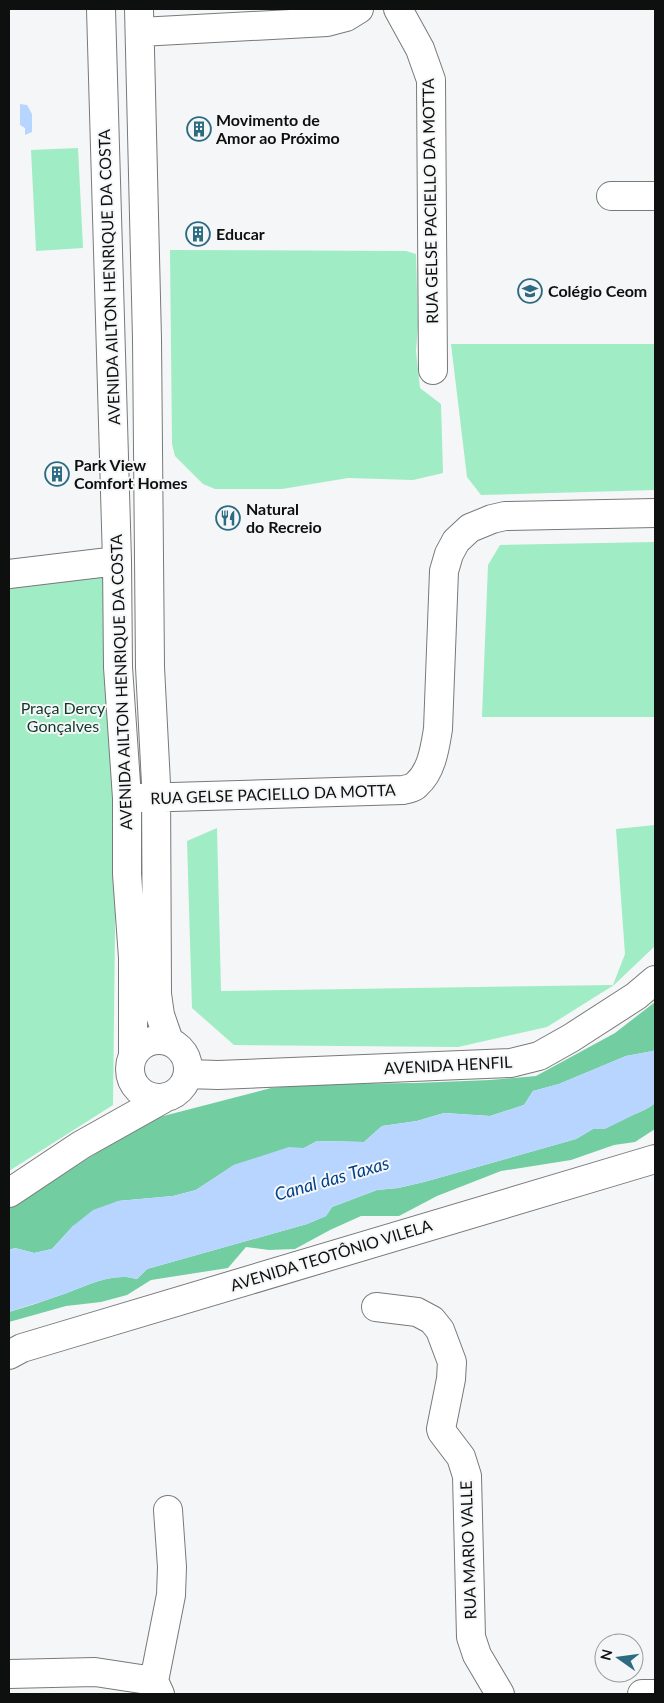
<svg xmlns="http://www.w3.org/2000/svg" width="664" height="1703" font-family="Lato,sans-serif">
	<rect width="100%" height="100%" fill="#f5f6f7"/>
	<!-- green -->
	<path fill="#a0ecc5" d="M 78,148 L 83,248 L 36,251 L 31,150 Z
		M 170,250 L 406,251 L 416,254 L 418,326 L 416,351 L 420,388 L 441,404 L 443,473 L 413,480 L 348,478 L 282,489 L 215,489 L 203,484 L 175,456 L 172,444 Z
		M 451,344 L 655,344 L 655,490 L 481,495 L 467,477 Z
		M 655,542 L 655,717 L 482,717 L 488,565 L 500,545 Z
		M 117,561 L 118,667 L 113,1105 L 9,1171 L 9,574 Z
		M 655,825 L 655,946 L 614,985 L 547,1027 L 458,1047 L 234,1045 L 192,1008 L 187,841 L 217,828 L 221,991 L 613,985 L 625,954 L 616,829 Z"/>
	<!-- forest -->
	<path fill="#72cda1" d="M 655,1002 L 655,1049 L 653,1051 L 626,1056 L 559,1084 L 533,1091 L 524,1105 L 490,1116 L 444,1113 L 417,1121 L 382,1126 L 364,1142 L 317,1141 L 304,1148 L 289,1148 L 234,1165 L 196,1190 L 173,1196 L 118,1201 L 73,1226 L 52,1249 L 34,1253 L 15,1248 L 9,1250 L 9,1209 L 148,1120 L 271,1088 L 314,1084 L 416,1083 L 490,1080 L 536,1076 L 615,1033 Z
		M 655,1103 L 655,1129 L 635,1142 L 614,1145 L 571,1160 L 501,1171 L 437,1196 L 399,1216 L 361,1216 L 330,1230 L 295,1249 L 269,1250 L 246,1247 L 228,1268 L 151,1280 L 127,1295 L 101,1302 L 66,1306 L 9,1322 L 9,1312 C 25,1307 42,1302 58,1296 C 83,1288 111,1271 137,1279 L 147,1269 L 307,1224 L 326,1216 L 332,1207 L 377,1190 L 398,1188 L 424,1182 L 576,1139 C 582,1136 587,1132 593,1129 C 613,1119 638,1117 655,1103 Z"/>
	<!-- water -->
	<path fill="#b8d5ff" d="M 20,104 L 27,105 L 32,114 L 32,132 L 25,135 L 25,128 L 20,125 Z
		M 655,1049 L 655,1103 L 650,1107 L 605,1129 L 593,1129 L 576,1139 L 424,1182 L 398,1188 L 377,1190 L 332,1207 L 326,1216 L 307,1224 L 147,1269 L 137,1279 C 111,1271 83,1288 58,1296 C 42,1302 25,1306 9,1312 L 9,1250 L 15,1248 L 34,1253 L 52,1249 L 73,1226 L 93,1210 L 118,1201 L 173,1196 L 196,1190 L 234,1165 L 289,1147 L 304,1148 L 317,1141 L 364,1142 L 382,1126 L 417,1121 L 444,1113 L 490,1116 L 524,1105 L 533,1091 L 559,1084 L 626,1056 L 653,1051 Z"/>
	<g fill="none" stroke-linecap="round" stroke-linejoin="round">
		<!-- minor casing -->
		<g stroke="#78797a" stroke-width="30">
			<path id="minor" d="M 101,9 L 117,561 L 118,667 L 127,798 L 127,874 L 133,958 L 133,1055
				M 139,9 L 147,339 L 150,667 L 156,784 L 157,994 L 160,1015 L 169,1041
				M 398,9 L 420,49 L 431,80 L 433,370
				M 140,32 L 327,22 L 346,17 L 359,9
				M 611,196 L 655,196
				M 9,574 L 117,561
				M 138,798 L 403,790 C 408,789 414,788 417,784 C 432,771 435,747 438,729 L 444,571 L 449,554 L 456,541 L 470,528 L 492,519 L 505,516 L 655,513
				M130 1069a29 29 0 1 1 58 0a29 29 0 1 1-58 0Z
				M 188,1074 L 218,1075 L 511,1063 L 539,1056 L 571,1038 L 636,996 L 655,980
				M 9,1193 L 81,1145 L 163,1099
				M 376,1307 L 417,1312 L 432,1320 L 440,1330 L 452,1362 L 451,1379 L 441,1429 L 442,1432 L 461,1457 L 467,1476 L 471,1637 L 477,1655 L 500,1694
				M 9,1355 L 22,1348 L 655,1159
				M 9,1674 L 95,1672 L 154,1681 L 160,1694
				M 154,1681 L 171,1595 L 172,1567 L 168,1510
				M 642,1694 L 655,1694"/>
		</g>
		<!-- minor -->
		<use href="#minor" stroke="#fff" stroke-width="28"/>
	</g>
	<!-- icons -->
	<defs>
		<g id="building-ring" transform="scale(1.25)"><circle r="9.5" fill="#f5f6f7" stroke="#2c6b80" stroke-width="1.5"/><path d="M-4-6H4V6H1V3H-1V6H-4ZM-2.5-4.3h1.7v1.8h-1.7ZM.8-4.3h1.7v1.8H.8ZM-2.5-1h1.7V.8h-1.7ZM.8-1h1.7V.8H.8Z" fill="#2c6b80"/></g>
		<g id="school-ring" transform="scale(1.25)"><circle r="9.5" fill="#f5f6f7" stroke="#2c6b80" stroke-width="1.5"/><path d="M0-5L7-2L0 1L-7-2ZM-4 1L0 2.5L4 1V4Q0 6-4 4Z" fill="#2c6b80"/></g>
		<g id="restaurant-ring" transform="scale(1.25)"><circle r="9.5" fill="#f5f6f7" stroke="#2c6b80" stroke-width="1.5"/><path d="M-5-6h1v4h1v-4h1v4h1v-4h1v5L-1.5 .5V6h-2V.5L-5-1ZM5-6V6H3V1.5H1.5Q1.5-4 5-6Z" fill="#2c6b80"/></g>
	</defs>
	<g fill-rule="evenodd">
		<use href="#building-ring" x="199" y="129"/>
		<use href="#building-ring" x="198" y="234"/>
		<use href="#school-ring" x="530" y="291"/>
		<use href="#building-ring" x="57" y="474"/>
		<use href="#restaurant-ring" x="228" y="518"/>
	</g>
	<g text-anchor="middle" stroke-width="4" stroke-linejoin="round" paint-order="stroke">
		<!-- poi labels -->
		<g font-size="16" font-weight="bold" fill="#0e0f0f" stroke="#f5f6f7" text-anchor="start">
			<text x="216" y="126">Movimento de<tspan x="216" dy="18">Amor ao Próximo</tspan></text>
			<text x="216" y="240">Educar</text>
			<text x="548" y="297">Colégio Ceom</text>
			<text x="74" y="471">Park View<tspan x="74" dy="18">Comfort Homes</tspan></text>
			<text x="246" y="515">Natural<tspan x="246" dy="18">do Recreio</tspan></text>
		</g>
		<!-- street labels -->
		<g font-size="16" fill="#0e0f0f" stroke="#f5f6f7">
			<text transform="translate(430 201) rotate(-91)" y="6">RUA GELSE PACIELLO DA MOTTA</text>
			<text transform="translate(109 277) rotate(-92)" y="6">AVENIDA AILTON HENRIQUE DA COSTA</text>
			<text transform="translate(121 682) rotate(-92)" y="6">AVENIDA AILTON HENRIQUE DA COSTA</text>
			<text transform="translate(273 794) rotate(-2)" y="6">RUA GELSE PACIELLO DA MOTTA</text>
			<text transform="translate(448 1065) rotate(-3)" y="6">AVENIDA HENFIL</text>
			<text transform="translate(331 1255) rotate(-17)" y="6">AVENIDA TEOTÔNIO VILELA</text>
			<text transform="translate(468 1550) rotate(-92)" y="6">RUA MARIO VALLE</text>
		</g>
		<!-- park labels -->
		<g font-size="16" fill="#113928" stroke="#f5f6f7">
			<text x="63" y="714">Praça Dercy<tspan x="63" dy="18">Gonçalves</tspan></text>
		</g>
		<!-- water labels -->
		<g font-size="18" font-style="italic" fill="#00428e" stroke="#f5f6f7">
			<text transform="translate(332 1179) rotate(-16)" y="6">Canal das Taxas</text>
		</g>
	</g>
	<!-- border -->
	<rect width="664" height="1703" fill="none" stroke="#0e0f0f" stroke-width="20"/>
	<!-- north arrow -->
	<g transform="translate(619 1658) rotate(284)"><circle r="24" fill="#f5f6f7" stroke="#999a9a"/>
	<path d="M0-4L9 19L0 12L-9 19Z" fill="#2c6b80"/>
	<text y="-8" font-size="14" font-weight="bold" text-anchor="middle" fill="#0e0f0f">N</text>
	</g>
</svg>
